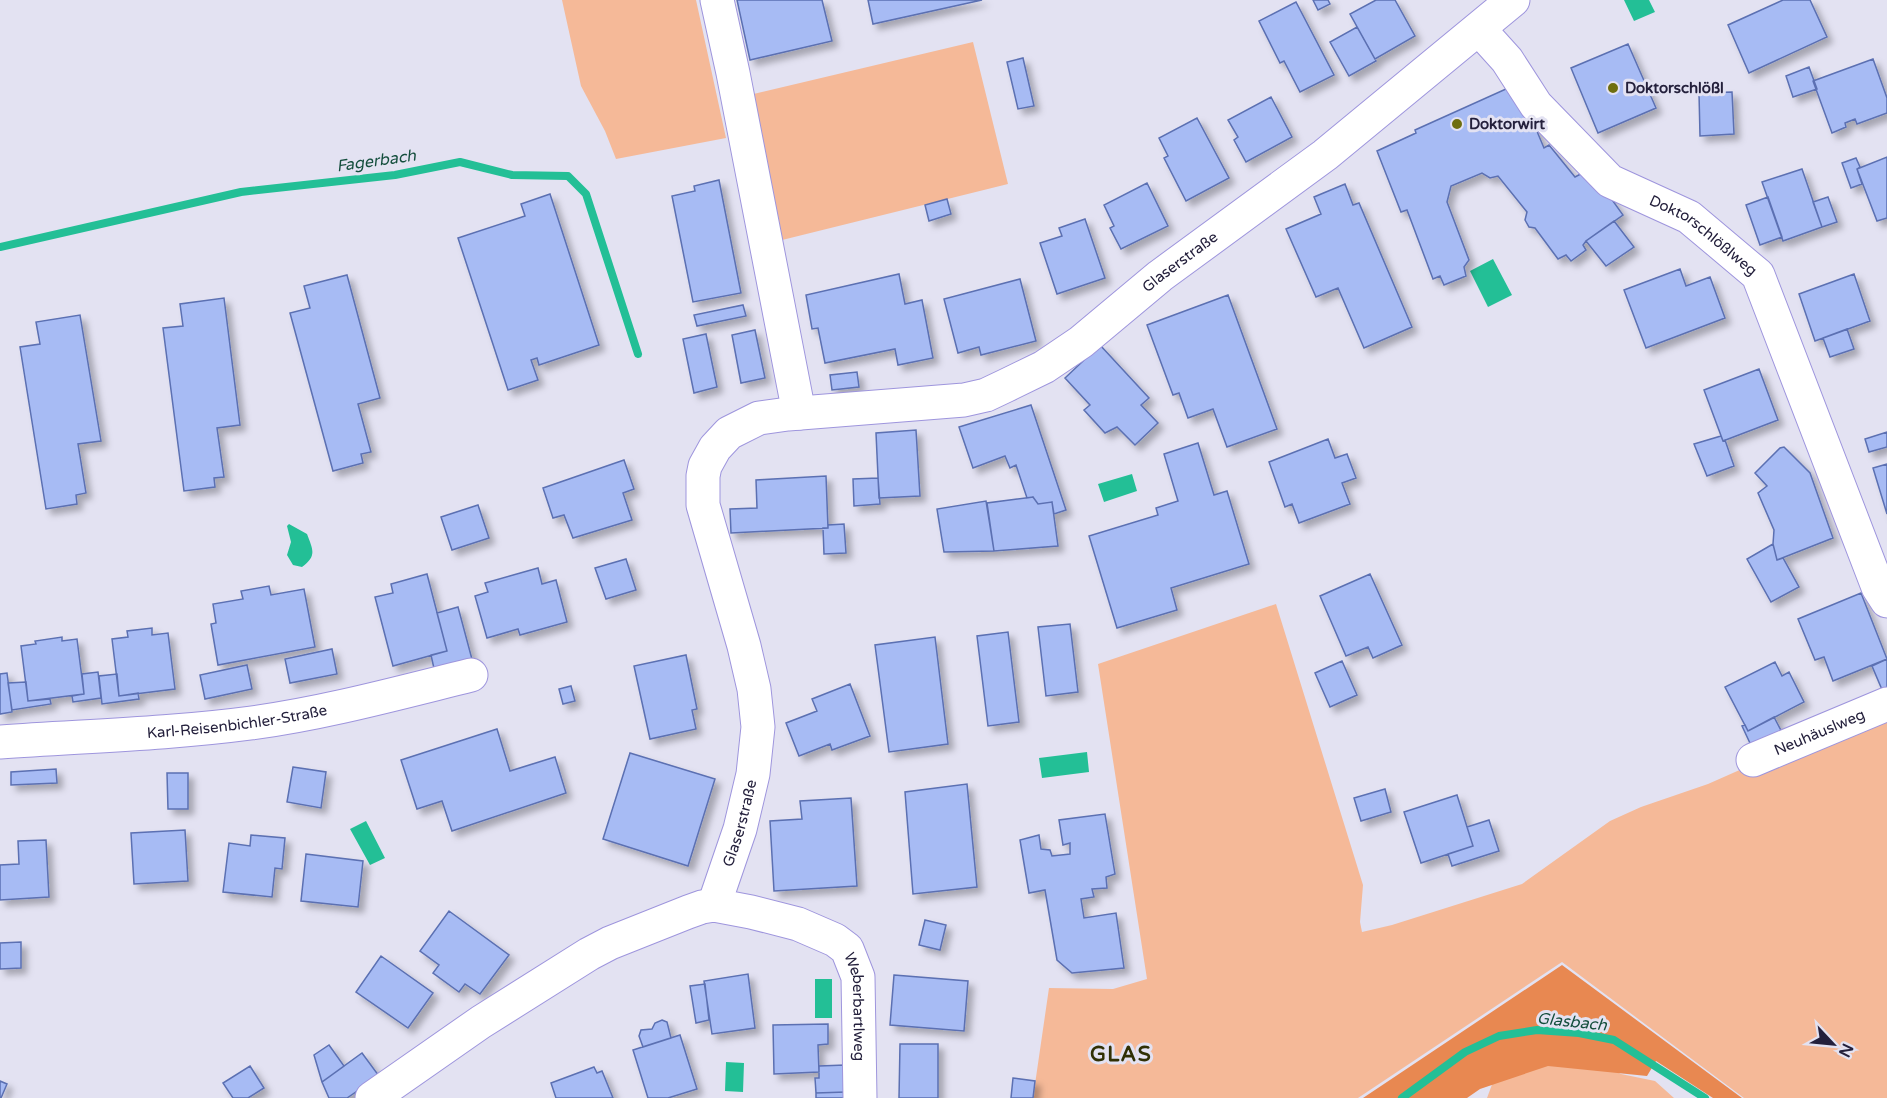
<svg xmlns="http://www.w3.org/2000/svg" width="1887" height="1098" font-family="'Varela Round',sans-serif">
	<defs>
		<filter id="shadow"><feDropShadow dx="5.5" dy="5.5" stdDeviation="3" flood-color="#0004"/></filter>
	</defs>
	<rect width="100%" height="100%" fill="#e3e2f2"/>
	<!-- green -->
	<path fill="#f5b998" d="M 562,0 L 696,0 L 726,138 L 616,159 L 605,131 L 581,86 Z
		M 973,42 L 1008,184 L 770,243 L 741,97 Z
		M 1276,604 L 1363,885 L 1360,922 L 1362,932 L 1392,925 L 1522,884 L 1610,821 L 1641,807 L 1708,784 L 1830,730 L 1887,710 L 1887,1098 L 1744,1098 L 1562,962 L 1358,1098 L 1033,1098 L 1049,988 L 1113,989 L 1147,979 L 1098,664 Z
		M 1591,1059 L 1621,1074 L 1655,1081 L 1674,1098 L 1487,1098 L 1497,1071 Z"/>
	<!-- forest -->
	<path fill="#e88851" d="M 1562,965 L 1742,1098 L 1713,1098 L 1656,1061 L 1647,1076 L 1548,1066 L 1480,1089 L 1467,1098 L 1363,1098 Z"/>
	<!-- water -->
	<path fill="#23bf96" d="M 1624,0 L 1649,0 L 1655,12 L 1634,21 Z
		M 1493,259 L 1512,295 L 1488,307 L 1470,271 Z
		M 1132,474 L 1137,491 L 1104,502 L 1098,484 Z
		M 289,524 L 307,534 C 313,550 317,556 302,567 L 293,565 L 287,555 L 291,542 L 287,526 Z
		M 1087,752 L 1089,772 L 1042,778 L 1039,758 Z
		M 366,821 L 385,858 L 370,865 L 350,829 Z
		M 815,979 L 832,979 L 832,1018 L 815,1018 Z
		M 726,1062 L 744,1063 L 743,1092 L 725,1091 Z"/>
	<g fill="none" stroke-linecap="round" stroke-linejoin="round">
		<!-- stream -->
		<path stroke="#23bf96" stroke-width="8" d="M 0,247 L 241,192 L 395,175 L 460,162 L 512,175 L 568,176 L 586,194 L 638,354
			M 1402,1098 L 1465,1052 L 1499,1036 L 1537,1030 L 1579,1033 L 1614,1040 L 1705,1098"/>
	</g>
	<!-- building -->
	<path fill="#a7bbf4" stroke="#5b70b2" stroke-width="1.5" filter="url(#shadow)" d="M 737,0 L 822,0 L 832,41 L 750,60 Z
		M 868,0 L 982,0 L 873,24 Z
		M 1313,0 L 1328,0 L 1330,4 L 1318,10 Z
		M 1376,0 L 1395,0 L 1415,36 L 1375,59 L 1350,14 Z
		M 1783,0 L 1810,0 L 1827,37 L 1749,73 L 1728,25 Z
		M 1296,2 L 1334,75 L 1300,92 L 1284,61 L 1280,63 L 1259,21 Z
		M 1357,27 L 1376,61 L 1349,76 L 1330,42 Z
		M 1628,44 L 1656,108 L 1598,133 L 1571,68 Z
		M 1023,58 L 1034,106 L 1018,109 L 1007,62 Z
		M 1873,59 L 1887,98 L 1887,113 L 1857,124 L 1855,119 L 1845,123 L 1846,127 L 1832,133 L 1813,81 Z
		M 1809,67 L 1817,89 L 1793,97 L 1786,76 Z
		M 1517,84 L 1544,148 L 1549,145 L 1575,177 L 1590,169 L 1623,215 L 1586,241 L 1583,245 L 1586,250 L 1571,261 L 1566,255 L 1558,259 L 1535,228 L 1529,227 L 1525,220 L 1527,212 L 1498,176 L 1490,178 L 1482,173 L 1451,186 L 1447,202 L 1469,260 L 1464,267 L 1466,276 L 1444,285 L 1440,276 L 1433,279 L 1407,210 L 1401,212 L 1377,151 L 1416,133 L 1415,130 Z
		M 1732,92 L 1734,134 L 1700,136 L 1699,93 Z
		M 1271,97 L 1292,137 L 1246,162 L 1234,140 L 1238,137 L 1228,120 Z
		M 1197,118 L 1229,178 L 1186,201 L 1164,158 L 1168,156 L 1159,138 Z
		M 1887,157 L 1887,218 L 1877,221 L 1857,169 Z
		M 1856,158 L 1860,167 L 1857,169 L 1862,184 L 1851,188 L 1842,163 Z
		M 1802,169 L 1822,227 L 1783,241 L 1762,182 Z
		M 719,180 L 741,293 L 693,302 L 672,196 L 695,191 L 694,186 Z
		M 1147,183 L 1168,226 L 1121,249 L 1110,228 L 1114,226 L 1104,205 Z
		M 1345,184 L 1353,205 L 1359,203 L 1412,327 L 1364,348 L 1338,288 L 1316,297 L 1286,229 L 1321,214 L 1314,197 Z
		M 550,194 L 599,345 L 539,365 L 537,358 L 531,360 L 538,380 L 508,390 L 458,238 L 525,216 L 521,204 Z
		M 1768,197 L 1782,237 L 1760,245 L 1746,205 Z
		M 1828,197 L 1837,222 L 1822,227 L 1813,202 Z
		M 947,199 L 951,214 L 929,221 L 925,205 Z
		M 1085,219 L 1105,278 L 1057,294 L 1040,243 L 1062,236 L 1059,228 Z
		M 1614,221 L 1634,247 L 1606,266 L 1586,241 Z
		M 1680,269 L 1686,286 L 1710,277 L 1725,318 L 1646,348 L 1624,290 Z
		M 899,274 L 905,304 L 922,300 L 933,358 L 898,365 L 895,349 L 825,363 L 818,328 L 812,329 L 806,295 Z
		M 1854,274 L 1870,321 L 1815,341 L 1799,294 Z
		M 347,275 L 380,398 L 358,404 L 371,452 L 361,454 L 363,463 L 333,471 L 290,313 L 310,308 L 304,286 Z
		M 1020,279 L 1036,341 L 981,355 L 979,347 L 958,353 L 944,299 Z
		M 1228,295 L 1277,429 L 1227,447 L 1213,409 L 1188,418 L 1179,393 L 1173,395 L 1147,325 Z
		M 224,298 L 240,425 L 217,428 L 224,477 L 214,478 L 215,487 L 184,491 L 163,328 L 183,326 L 180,304 Z
		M 743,305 L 746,316 L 697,326 L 694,315 Z
		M 80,315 L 101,441 L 78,444 L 86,493 L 76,495 L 77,504 L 46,509 L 20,347 L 40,344 L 36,322 Z
		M 1847,329 L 1854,349 L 1830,357 L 1823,338 Z
		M 755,330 L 765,378 L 741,383 L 732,335 Z
		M 706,334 L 717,387 L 694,393 L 683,339 Z
		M 1100,345 L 1149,398 L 1141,405 L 1158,423 L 1135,445 L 1117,427 L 1105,433 L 1084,410 L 1090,405 L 1065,378 Z
		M 1759,369 L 1778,420 L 1723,441 L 1704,390 Z
		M 857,372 L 859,387 L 832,390 L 830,375 Z
		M 1031,405 L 1066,510 L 1054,514 L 1052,502 L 1038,504 L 1033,497 L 1027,498 L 1016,465 L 1010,468 L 1005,456 L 973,468 L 959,427 Z
		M 916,430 L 920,496 L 879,498 L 876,433 Z
		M 1887,432 L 1887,447 L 1869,452 L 1865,439 Z
		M 1721,436 L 1723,441 L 1725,440 L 1734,466 L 1707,476 L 1694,444 Z
		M 1328,439 L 1335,458 L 1347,454 L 1356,478 L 1342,483 L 1350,504 L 1299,523 L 1292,504 L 1285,507 L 1269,462 Z
		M 1198,443 L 1214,495 L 1227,491 L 1249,564 L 1171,588 L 1177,610 L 1117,628 L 1089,536 L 1158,515 L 1156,508 L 1178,501 L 1164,454 Z
		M 1784,447 L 1810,473 L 1833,538 L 1777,560 L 1773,544 L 1774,530 L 1758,493 L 1767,486 L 1755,473 L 1780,448 Z
		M 624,460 L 634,489 L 623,493 L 632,520 L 573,538 L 564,515 L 553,518 L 543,488 Z
		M 1887,464 L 1887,514 L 1873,468 Z
		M 826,476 L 828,528 L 731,533 L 730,509 L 757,508 L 756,480 Z
		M 878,478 L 880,504 L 854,506 L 853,479 Z
		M 1033,497 L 1038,504 L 1052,502 L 1058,546 L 994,551 L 987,503 Z
		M 986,501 L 994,551 L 944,552 L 937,509 Z
		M 478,505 L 489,538 L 452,550 L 441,517 Z
		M 844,524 L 846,553 L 824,554 L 823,528 L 828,528 L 828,525 Z
		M 1773,544 L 1777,560 L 1783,558 L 1799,587 L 1771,602 L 1747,559 Z
		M 626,559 L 636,590 L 606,599 L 595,568 Z
		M 538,568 L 542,584 L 556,580 L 567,622 L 520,635 L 518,629 L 487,638 L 475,596 L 488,592 L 485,583 Z
		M 427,574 L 447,651 L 393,666 L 375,597 L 393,593 L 391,584 Z
		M 1370,574 L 1402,645 L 1373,658 L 1368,647 L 1346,656 L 1320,596 Z
		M 269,586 L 271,595 L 304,589 L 315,647 L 218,665 L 211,624 L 216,623 L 213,604 L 243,599 L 241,591 Z
		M 1861,593 L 1887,659 L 1833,681 L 1824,657 L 1815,660 L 1798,619 Z
		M 458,607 L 473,663 L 435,673 L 431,655 L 447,651 L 437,613 Z
		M 1070,624 L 1078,692 L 1046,696 L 1038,627 Z
		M 152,628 L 152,635 L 168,633 L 175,689 L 119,696 L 112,639 L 128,637 L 127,631 Z
		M 1008,632 L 1019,722 L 988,726 L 977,636 Z
		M 62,637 L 62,641 L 77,639 L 84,694 L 28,701 L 21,646 L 36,644 L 35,641 Z
		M 935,637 L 948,744 L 889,752 L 875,645 Z
		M 332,649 L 337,674 L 290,683 L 285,659 Z
		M 686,655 L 697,709 L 692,710 L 696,729 L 650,739 L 634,666 Z
		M 1887,659 L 1887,690 L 1883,692 L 1872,666 Z
		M 1342,661 L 1357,695 L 1330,707 L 1315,673 Z
		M 1775,662 L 1782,676 L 1789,672 L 1804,702 L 1748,731 L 1725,687 Z
		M 247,665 L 252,689 L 205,699 L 200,675 Z
		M 98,672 L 101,698 L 73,702 L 72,696 L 84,694 L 82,674 Z
		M 7,673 L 12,712 L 0,714 L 0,674 Z
		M 117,674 L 119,696 L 138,693 L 139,699 L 102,704 L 99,676 Z
		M 26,682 L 28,701 L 50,699 L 51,704 L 12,710 L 8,683 Z
		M 850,684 L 870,736 L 832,750 L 830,744 L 799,756 L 786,723 L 817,711 L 812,699 Z
		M 571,686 L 575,701 L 563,704 L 559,689 Z
		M 1774,717 L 1786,740 L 1756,756 L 1742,726 L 1745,725 L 1748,731 Z
		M 497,729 L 510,771 L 555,757 L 566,793 L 452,831 L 442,801 L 417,809 L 401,760 Z
		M 630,753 L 715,779 L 688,866 L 603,839 Z
		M 293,767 L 326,772 L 321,808 L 287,802 Z
		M 56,769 L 57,783 L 11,785 L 11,772 Z
		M 167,773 L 188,773 L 188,809 L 168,809 Z
		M 967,784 L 977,887 L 913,894 L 905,792 Z
		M 1385,789 L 1391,812 L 1361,821 L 1354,798 Z
		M 1457,795 L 1473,846 L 1421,863 L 1404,812 Z
		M 851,798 L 857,886 L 774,891 L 770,821 L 802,819 L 800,801 Z
		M 1105,814 L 1115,874 L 1106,877 L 1107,888 L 1092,889 L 1094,897 L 1081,899 L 1084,918 L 1116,913 L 1124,968 L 1072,973 L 1057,960 L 1045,890 L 1029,893 L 1020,840 L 1039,835 L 1041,849 L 1050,850 L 1052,856 L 1070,854 L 1070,843 L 1063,845 L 1059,820 Z
		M 1489,820 L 1499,851 L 1452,866 L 1448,854 L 1473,846 L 1467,827 Z
		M 185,830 L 188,881 L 134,884 L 131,833 Z
		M 251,835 L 285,838 L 282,869 L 275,868 L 272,897 L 223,892 L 229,843 L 250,846 Z
		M 46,840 L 49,897 L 0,900 L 0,865 L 19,864 L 18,841 Z
		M 306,854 L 363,861 L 358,907 L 301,901 Z
		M 449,911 L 509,955 L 480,994 L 465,984 L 459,992 L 433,973 L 439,965 L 420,951 Z
		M 925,920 L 946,925 L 940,950 L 919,945 Z
		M 21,942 L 21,968 L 0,969 L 0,943 Z
		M 381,956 L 433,993 L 408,1028 L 356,992 Z
		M 748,974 L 755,1028 L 712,1034 L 704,981 Z
		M 894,975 L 968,981 L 964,1031 L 890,1025 Z
		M 705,984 L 709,1020 L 696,1023 L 690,986 Z
		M 662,1020 L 667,1022 L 671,1038 L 643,1047 L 639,1036 L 641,1030 L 652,1029 L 655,1023 Z
		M 828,1024 L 828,1044 L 818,1045 L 819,1072 L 774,1074 L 773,1025 Z
		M 680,1035 L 697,1089 L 668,1098 L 648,1098 L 633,1050 Z
		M 900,1044 L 938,1044 L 938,1098 L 899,1098 Z
		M 329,1045 L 344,1066 L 322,1082 L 314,1055 Z
		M 362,1053 L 379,1076 L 347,1098 L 329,1098 L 322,1082 Z
		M 845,1065 L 846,1092 L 816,1093 L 815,1078 L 819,1078 L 819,1066 Z
		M 250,1066 L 264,1088 L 248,1098 L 233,1098 L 223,1083 Z
		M 594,1067 L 597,1073 L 602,1071 L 613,1098 L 556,1098 L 551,1083 Z
		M 1013,1078 L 1035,1081 L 1033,1098 L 1011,1098 Z
		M 0,1081 L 7,1084 L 1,1098 L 0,1098 Z
		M 846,1092 L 846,1098 L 816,1098 L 816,1093 Z"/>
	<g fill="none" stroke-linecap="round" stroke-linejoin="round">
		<!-- minor casing -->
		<g stroke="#9e95dd" stroke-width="35">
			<g id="minor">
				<path d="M 717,0 L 733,73 L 799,413"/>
				<path id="s1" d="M 1479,29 L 1507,60 L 1536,105 L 1610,181 L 1689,217 L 1758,275 L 1878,587 L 1887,601"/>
				<path id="s2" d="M 0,742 C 84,736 168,734 251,723 C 325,713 398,693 471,675"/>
				<path id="s3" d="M 1753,760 L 1887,704"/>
				<path id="s4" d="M 714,905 L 740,829 L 753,774 L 758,727 L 754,689 L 744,646 L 703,505 L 703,476 L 705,466 L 715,448 L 729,433 L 759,418 L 788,414 L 964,400 L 986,395 L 1005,386 L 1044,367 L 1081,342 L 1160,276 L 1325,155 L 1513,0"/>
				<path id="s5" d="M 372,1098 L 481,1022 L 589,954 L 610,943 L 688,912 L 702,907 L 714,905 L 751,912 L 798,924 L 835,940 L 847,949 L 858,977 L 860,1098"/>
			</g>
		</g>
		<!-- minor -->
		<use href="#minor" stroke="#fff" stroke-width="33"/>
	</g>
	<!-- markers -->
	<g fill="#6e6e0f" stroke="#e3e2f2" stroke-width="2">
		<circle cx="1613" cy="88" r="6"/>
		<circle cx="1457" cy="124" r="6"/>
	</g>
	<g text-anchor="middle" stroke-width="6" stroke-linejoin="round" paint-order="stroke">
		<!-- poi labels -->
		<g font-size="15" font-weight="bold" fill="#24203c" stroke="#e3e2f2" text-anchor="start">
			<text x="1625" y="93">Doktorschlößl</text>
			<text x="1469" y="129">Doktorwirt</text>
		</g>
		<!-- street labels -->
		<g font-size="15" fill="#24203c" stroke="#e3e2f2">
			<text dy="5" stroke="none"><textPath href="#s1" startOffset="310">Doktorschlößlweg</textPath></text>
			<text dy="5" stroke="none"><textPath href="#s4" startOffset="992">Glaserstraße</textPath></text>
			<text dy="5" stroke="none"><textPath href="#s2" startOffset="238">Karl-Reisenbichler-Straße</textPath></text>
			<text dy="5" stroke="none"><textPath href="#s3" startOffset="72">Neuhäuslweg</textPath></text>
			<text dy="5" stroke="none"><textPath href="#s4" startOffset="86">Glaserstraße</textPath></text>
			<text dy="5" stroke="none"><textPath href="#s5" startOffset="596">Weberbartlweg</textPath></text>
		</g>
		<!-- water labels -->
		<g font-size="16" font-style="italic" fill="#144e3d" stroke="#e3e2f2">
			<text transform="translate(376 160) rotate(-8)" y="6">Fagerbach</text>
			<text transform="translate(1572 1021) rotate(6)" y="6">Glasbach</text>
		</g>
		<!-- district labels -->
		<g font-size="21" font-weight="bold" letter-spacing="1.5" fill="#303005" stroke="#e3e2f2">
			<text x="1121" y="1061">GLAS</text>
		</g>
	</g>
	<!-- north arrow -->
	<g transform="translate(1833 1044) rotate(116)" stroke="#e3e2f2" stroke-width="4.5" paint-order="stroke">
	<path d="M0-4.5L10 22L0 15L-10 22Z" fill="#24203c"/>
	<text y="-9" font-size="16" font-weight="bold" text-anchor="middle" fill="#24203c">N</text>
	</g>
</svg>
